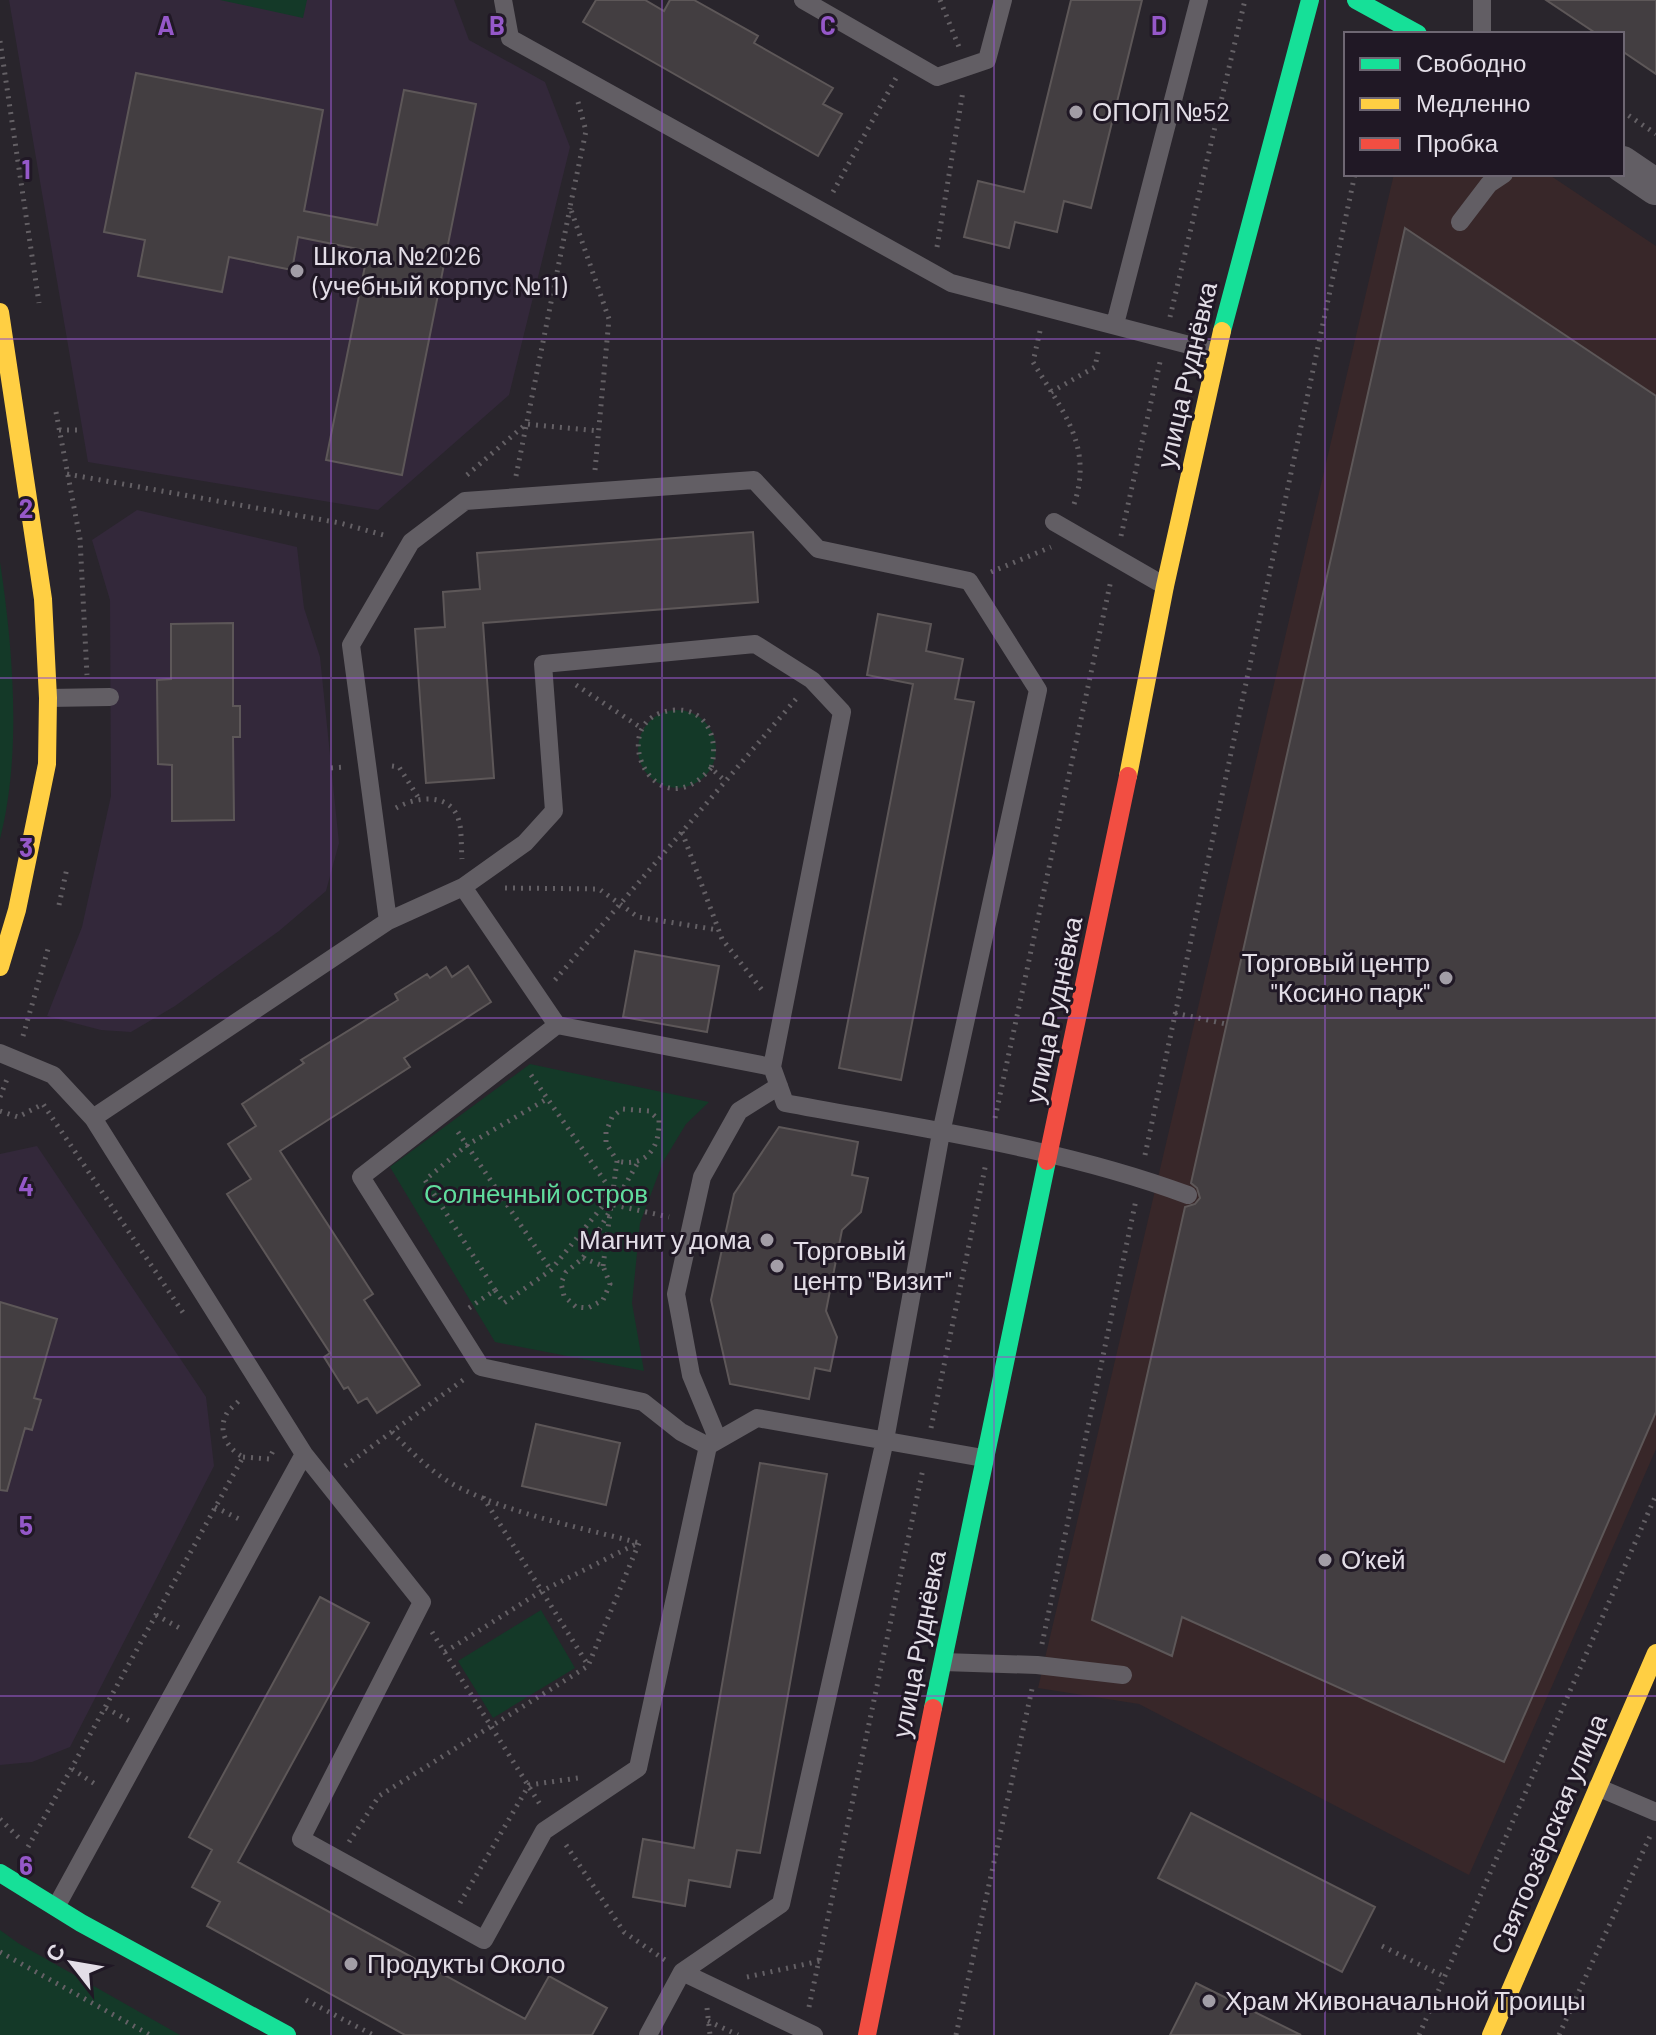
<svg xmlns="http://www.w3.org/2000/svg" width="1656" height="2035" font-family="Barlow,sans-serif">
	<rect width="100%" height="100%" fill="#29252c"/>
	<!-- commercial -->
	<path fill="#382729" d="M 1394,174 L 1548,174 L 1656,246 L 1656,1449 L 1469,1875 L 1139,1704 L 1038,1688 Z"/>
	<!-- built -->
	<path fill="#33283a" d="M 9,0 L 454,0 L 469,40 L 545,82 L 570,147 L 509,395 L 378,510 L 88,462 Z
		M 137,510 L 297,547 L 304,608 L 320,657 L 339,843 L 326,891 L 279,931 L 175,1006 L 131,1032 L 101,1030 L 47,1016 L 82,927 L 111,796 L 110,600 L 92,540 Z
		M 37,1146 L 206,1397 L 214,1466 L 70,1747 L 32,1762 L 0,1765 L 0,1154 Z"/>
	<!-- green -->
	<path fill="#143928" d="M 220,0 L 307,0 L 303,18 Z
		M 0,562 C 13,648 22,753 0,839 Z
		M638 749a39 39 0 1 1 78 0a39 39 0 1 1-78 0Z
		M 530,1064 L 709,1102 L 686,1124 L 663,1162 L 640,1223 L 632,1303 L 644,1371 L 495,1342 L 390,1167 Z
		M 541,1610 L 575,1668 L 493,1718 L 458,1661 Z
		M 0,1930 L 18,1943 L 180,2035 L 0,2035 Z"/>
	<!-- building -->
	<path fill="#433e41" stroke="#5d5758" stroke-width="2" d="M 596,0 L 645,0 L 664,11 L 670,0 L 694,0 L 758,36 L 754,43 L 833,88 L 823,104 L 842,114 L 818,156 L 583,22 Z
		M 1071,0 L 1142,0 L 1091,208 L 1064,201 L 1057,232 L 1015,222 L 1009,248 L 964,237 L 978,181 L 1024,192 Z
		M 1546,0 L 1656,0 L 1656,74 L 1622,51 L 1622,34 L 1597,34 Z
		M 136,73 L 323,110 L 304,211 L 377,225 L 404,90 L 476,104 L 402,475 L 326,460 L 368,251 L 298,237 L 292,270 L 229,257 L 222,292 L 138,276 L 145,240 L 104,232 Z
		M 1405,228 L 1656,396 L 1656,1412 L 1504,1762 L 1182,1617 L 1172,1656 L 1092,1620 L 1185,1207 L 1195,1204 L 1200,1198 L 1197,1188 L 1191,1183 Z
		M 753,532 L 758,602 L 483,623 L 494,778 L 426,783 L 415,629 L 445,627 L 443,592 L 480,589 L 477,553 Z
		M 878,614 L 931,624 L 926,651 L 963,659 L 955,699 L 974,702 L 901,1080 L 839,1068 L 913,684 L 867,675 Z
		M 233,623 L 233,706 L 240,706 L 240,737 L 233,737 L 234,820 L 172,821 L 172,765 L 158,764 L 157,680 L 171,679 L 171,624 Z
		M 635,951 L 719,966 L 707,1032 L 623,1017 Z
		M 468,966 L 491,1002 L 404,1058 L 410,1067 L 280,1151 L 373,1294 L 364,1300 L 420,1385 L 377,1413 L 367,1398 L 358,1403 L 348,1387 L 344,1389 L 324,1357 L 330,1353 L 227,1194 L 251,1179 L 228,1144 L 256,1126 L 242,1104 L 304,1063 L 301,1060 L 398,1000 L 395,994 L 427,974 L 430,978 L 446,967 L 452,977 Z
		M 779,1127 L 858,1142 L 852,1175 L 868,1178 L 861,1212 L 842,1230 L 826,1311 L 837,1337 L 830,1371 L 815,1368 L 809,1399 L 730,1384 L 711,1300 L 734,1194 Z
		M 0,1302 L 57,1319 L 34,1398 L 41,1400 L 32,1430 L 25,1428 L 7,1491 L 0,1490 Z
		M 536,1424 L 620,1443 L 606,1505 L 522,1486 Z
		M 760,1463 L 827,1474 L 760,1853 L 737,1850 L 730,1887 L 689,1880 L 685,1906 L 633,1897 L 643,1839 L 694,1848 Z
		M 320,1597 L 369,1623 L 238,1862 L 525,2019 L 549,1976 L 607,2008 L 592,2035 L 405,2035 L 207,1926 L 220,1902 L 192,1887 L 212,1850 L 189,1837 Z
		M 1191,1813 L 1375,1907 L 1342,1972 L 1158,1878 Z
		M 1196,1983 L 1301,2035 L 1170,2035 Z"/>
	<g fill="none" stroke-linecap="round" stroke-linejoin="round">
		<!-- path -->
		<path stroke="#646065" stroke-width="5" stroke-dasharray="2 6" stroke-linecap="butt" d="M 940,0 L 959,47
			M 0,41 L 39,303
			M 578,102 L 586,131 L 570,207 L 609,319 L 595,470
			M 1622,111 L 1656,134
			M 833,192 L 896,78
			M 937,247 L 963,91
			M 1170,317 L 1245,0
			M 1040,331 L 1033,362 C 1062,411 1095,447 1073,507
			M 1051,392 L 1095,367 L 1099,347
			M 56,412 L 80,539 L 87,675
			M 59,430 L 82,430
			M 67,474 L 340,523 L 387,536
			M 467,475 L 526,424 L 599,431
			M 516,476 L 570,208
			M 1121,536 L 1160,362
			M 991,572 L 1051,547
			M 576,685 L 643,729
			M 392,766 L 399,767 L 418,797
			M 331,768 L 346,767
			M 711,768 C 653,836 600,714 676,710 C 709,709 719,742 711,768 L 725,781
			M 396,808 C 415,797 451,791 459,821 C 462,832 461,847 462,859
			M 682,832 L 722,939 L 762,990
			M 505,888 L 599,889 L 638,917 L 718,930
			M 59,905 L 67,868
			M 555,980 L 796,699
			M 1175,1013 L 1226,1024
			M 23,1036 L 48,949
			M 531,1075 L 606,1183 L 605,1203
			M 0,1097 L 7,1079
			M 0,1111 L 18,1117 L 43,1104 L 184,1314
			M 995,1118 L 1111,580
			M 458,1132 L 551,1270
			M 1145,1155 L 1355,174
			M 616,1201 L 637,1164
			M 583,1258 L 603,1266 L 610,1284 L 603,1300 L 588,1308 L 576,1307 L 564,1296 L 561,1283 L 566,1272 L 583,1258 L 611,1209
			M 603,1266 L 617,1161 L 606,1143 L 606,1132 L 612,1117 L 622,1109 L 649,1111 L 659,1120 C 660,1148 646,1168 617,1161
			M 495,1290 L 425,1180 L 467,1145 L 547,1099
			M 469,1308 L 495,1290 L 504,1303 L 551,1270 L 605,1203 L 669,1217
			M 931,1428 L 986,1163
			M 392,1432 C 411,1452 433,1474 458,1487 C 514,1515 579,1527 639,1543
			M 243,1457 L 269,1459 L 273,1451
			M 345,1466 L 463,1380
			M 483,1497 L 588,1665
			M 215,1507 L 243,1521
			M 156,1615 L 183,1630
			M 432,1632 L 541,1806
			M 1042,1644 L 1136,1200
			M 445,1652 L 540,1592 L 638,1543
			M 106,1708 L 133,1723
			M 72,1769 L 98,1786
			M 0,1819 L 22,1841
			M 349,1842 L 379,1796 L 588,1666 L 639,1543
			M 566,1845 L 624,1932 L 665,1960
			M 28,1847 L 243,1457 C 227,1449 217,1430 227,1413 C 230,1408 238,1403 240,1399
			M 460,1903 L 529,1785 L 578,1778
			M 1382,1946 L 1443,1976
			M 0,1952 L 150,2035
			M 747,1977 L 820,1961
			M 306,2000 L 373,2035
			M 809,2007 L 923,1469
			M 707,2008 L 710,2035
			M 708,2021 L 738,2035
			M 956,2035 L 1032,1689
			M 1419,2035 L 1656,1495
			M 1559,2035 L 1651,1834"/>
		<!-- lane -->
		<path stroke="#625e64" stroke-width="18" d="M 503,0 L 510,38 L 951,283 L 1216,352
			M 803,0 L 937,77 L 987,60 L 1003,0
			M 1482,34 L 1482,0
			M 1460,222 L 1489,184 L 1504,174
			M 1115,324 L 1199,0
			M 1054,522 L 1165,586
			M 48,698 L 110,697
			M 463,887 L 557,1025
			M 388,921 L 351,645 L 411,542 L 465,501 L 754,480 L 818,549 L 969,581 L 1038,690 L 941,1133 L 885,1440 L 781,1904 L 682,1972 L 648,2035
			M 0,1053 L 53,1075 L 93,1118 L 304,1454 L 422,1602 L 301,1839 L 484,1940 L 544,1831 L 638,1768 L 708,1446 L 757,1418 L 983,1458
			M 93,1118 L 388,921 L 463,887 L 525,843 L 554,811 L 543,664 L 755,644 L 812,680 L 842,712 L 772,1067 L 785,1103 C 918,1128 1062,1148 1188,1195
			M 718,1440 L 691,1375 L 676,1294 L 702,1177 L 739,1111 L 779,1086
			M 708,1446 L 681,1432 L 643,1402 L 481,1367 L 361,1177 L 557,1025 L 772,1067
			M 943,1662 L 1037,1665 L 1123,1675
			M 1597,1787 L 1656,1812
			M 56,1907 L 304,1454
			M 682,1972 L 814,2035"/>
		<!-- street -->
		<path stroke="#625e64" stroke-width="36" d="M 1622,164 L 1656,187"/>
		<!-- fast -->
		<path stroke="#16e098" stroke-width="18" d="M 1356,0 L 1418,34
			M 1222,331 L 1310,0
			M 933,1708 L 1047,1161
			M 0,1873 L 81,1923 L 287,2035"/>
		<!-- slow -->
		<path stroke="#ffcf43" stroke-width="18" d="M 0,312 L 43,599 L 48,698 L 47,764 L 17,910 L 0,967
			M 1128,776 L 1165,586 L 1222,331
			M 1491,2035 L 1656,1653"/>
		<!-- jam -->
		<path stroke="#f24e42" stroke-width="18" d="M 1047,1161 L 1128,776
			M 867,2035 L 933,1708"/>
	</g>
	<!-- grid -->
	<path fill="none" stroke="#9558c9" stroke-width="2" stroke-opacity="0.55" d="M 331,0 L 331,2035M 662,0 L 662,2035M 994,0 L 994,2035M 1325,0 L 1325,2035M 0,339 L 1656,339M 0,678 L 1656,678M 0,1018 L 1656,1018M 0,1357 L 1656,1357M 0,1696 L 1656,1696"/>
	<!-- markers -->
	<g fill="#a29da6" stroke="#201825" stroke-width="3">
		<circle cx="1076" cy="112" r="8"/>
		<circle cx="297" cy="271" r="8"/>
		<circle cx="1446" cy="978" r="8"/>
		<circle cx="767" cy="1240" r="8"/>
		<circle cx="777" cy="1266" r="8"/>
		<circle cx="1325" cy="1560" r="8"/>
		<circle cx="351" cy="1964" r="8"/>
		<circle cx="1209" cy="2001" r="8"/>
	</g>
	<g text-anchor="middle" stroke-width="6" stroke-linejoin="round" paint-order="stroke">
		<!-- poi labels -->
		<g font-size="26" fill="#e3dee7" stroke="#201825" text-anchor="start">
			<text x="1092" y="121">ОПОП №52</text>
			<text x="313" y="265">Школа №2026<tspan x="313" dy="30">(учебный корпус №11)</tspan></text>
			<text x="1430" y="972" text-anchor="end">Торговый центр<tspan x="1430" dy="30">"Косино парк"</tspan></text>
			<text x="751" y="1249" text-anchor="end">Магнит у дома</text>
			<text x="793" y="1260">Торговый<tspan x="793" dy="30">центр "Визит"</tspan></text>
			<text x="1341" y="1569">О’кей</text>
			<text x="367" y="1973">Продукты Около</text>
			<text x="1225" y="2010">Храм Живоначальной Троицы</text>
		</g>
		<!-- street labels -->
		<g font-size="26" fill="#e3dee7" stroke="#201825">
			<text transform="translate(1187 375) rotate(-77)" y="9">улица Руднёвка</text>
			<text transform="translate(1054 1010) rotate(-78)" y="9">улица Руднёвка</text>
			<text transform="translate(919 1644) rotate(-79)" y="9">улица Руднёвка</text>
			<text transform="translate(1549 1834) rotate(-67)" y="9">Святоозёрская улица</text>
		</g>
		<!-- park labels -->
		<g font-size="26" fill="#60dc9d" stroke="#201825">
			<text x="536" y="1203">Солнечный остров</text>
		</g>
	</g>
	<g font-size="26" text-anchor="middle" font-weight="bold" fill="#9558c9" stroke="#201825" stroke-width="6" stroke-linejoin="round" paint-order="stroke">
		<text x="166" y="35">A</text>
		<text x="497" y="35">B</text>
		<text x="828" y="35">C</text>
		<text x="1159" y="35">D</text>
		<text x="26" y="179">1</text>
		<text x="26" y="518">2</text>
		<text x="26" y="857">3</text>
		<text x="26" y="1196">4</text>
		<text x="26" y="1535">5</text>
		<text x="26" y="1875">6</text>
	</g>
	<!-- legend -->
	<rect x="1344" y="32" width="280" height="144" fill="#201825" stroke="#6e6773" stroke-width="2"/>
	<rect x="1360" y="58" width="40" height="12" fill="#16e098" stroke="#6e6773" stroke-width="2"/>
	<text x="1416" y="72" font-size="24" fill="#e3dee7">Свободно</text>
	<rect x="1360" y="98" width="40" height="12" fill="#ffcf43" stroke="#6e6773" stroke-width="2"/>
	<text x="1416" y="112" font-size="24" fill="#e3dee7">Медленно</text>
	<rect x="1360" y="138" width="40" height="12" fill="#f24e42" stroke="#6e6773" stroke-width="2"/>
	<text x="1416" y="152" font-size="24" fill="#e3dee7">Пробка</text>
	<!-- north arrow -->
	<g transform="translate(72 1963) rotate(301)" stroke="#201825" stroke-width="6" paint-order="stroke">
	<path d="M0-6L14 30L0 20L-14 30Z" fill="#e3dee7"/>
	<text y="-12" font-size="22" font-weight="bold" text-anchor="middle" fill="#e3dee7">С</text>
	</g>
</svg>
